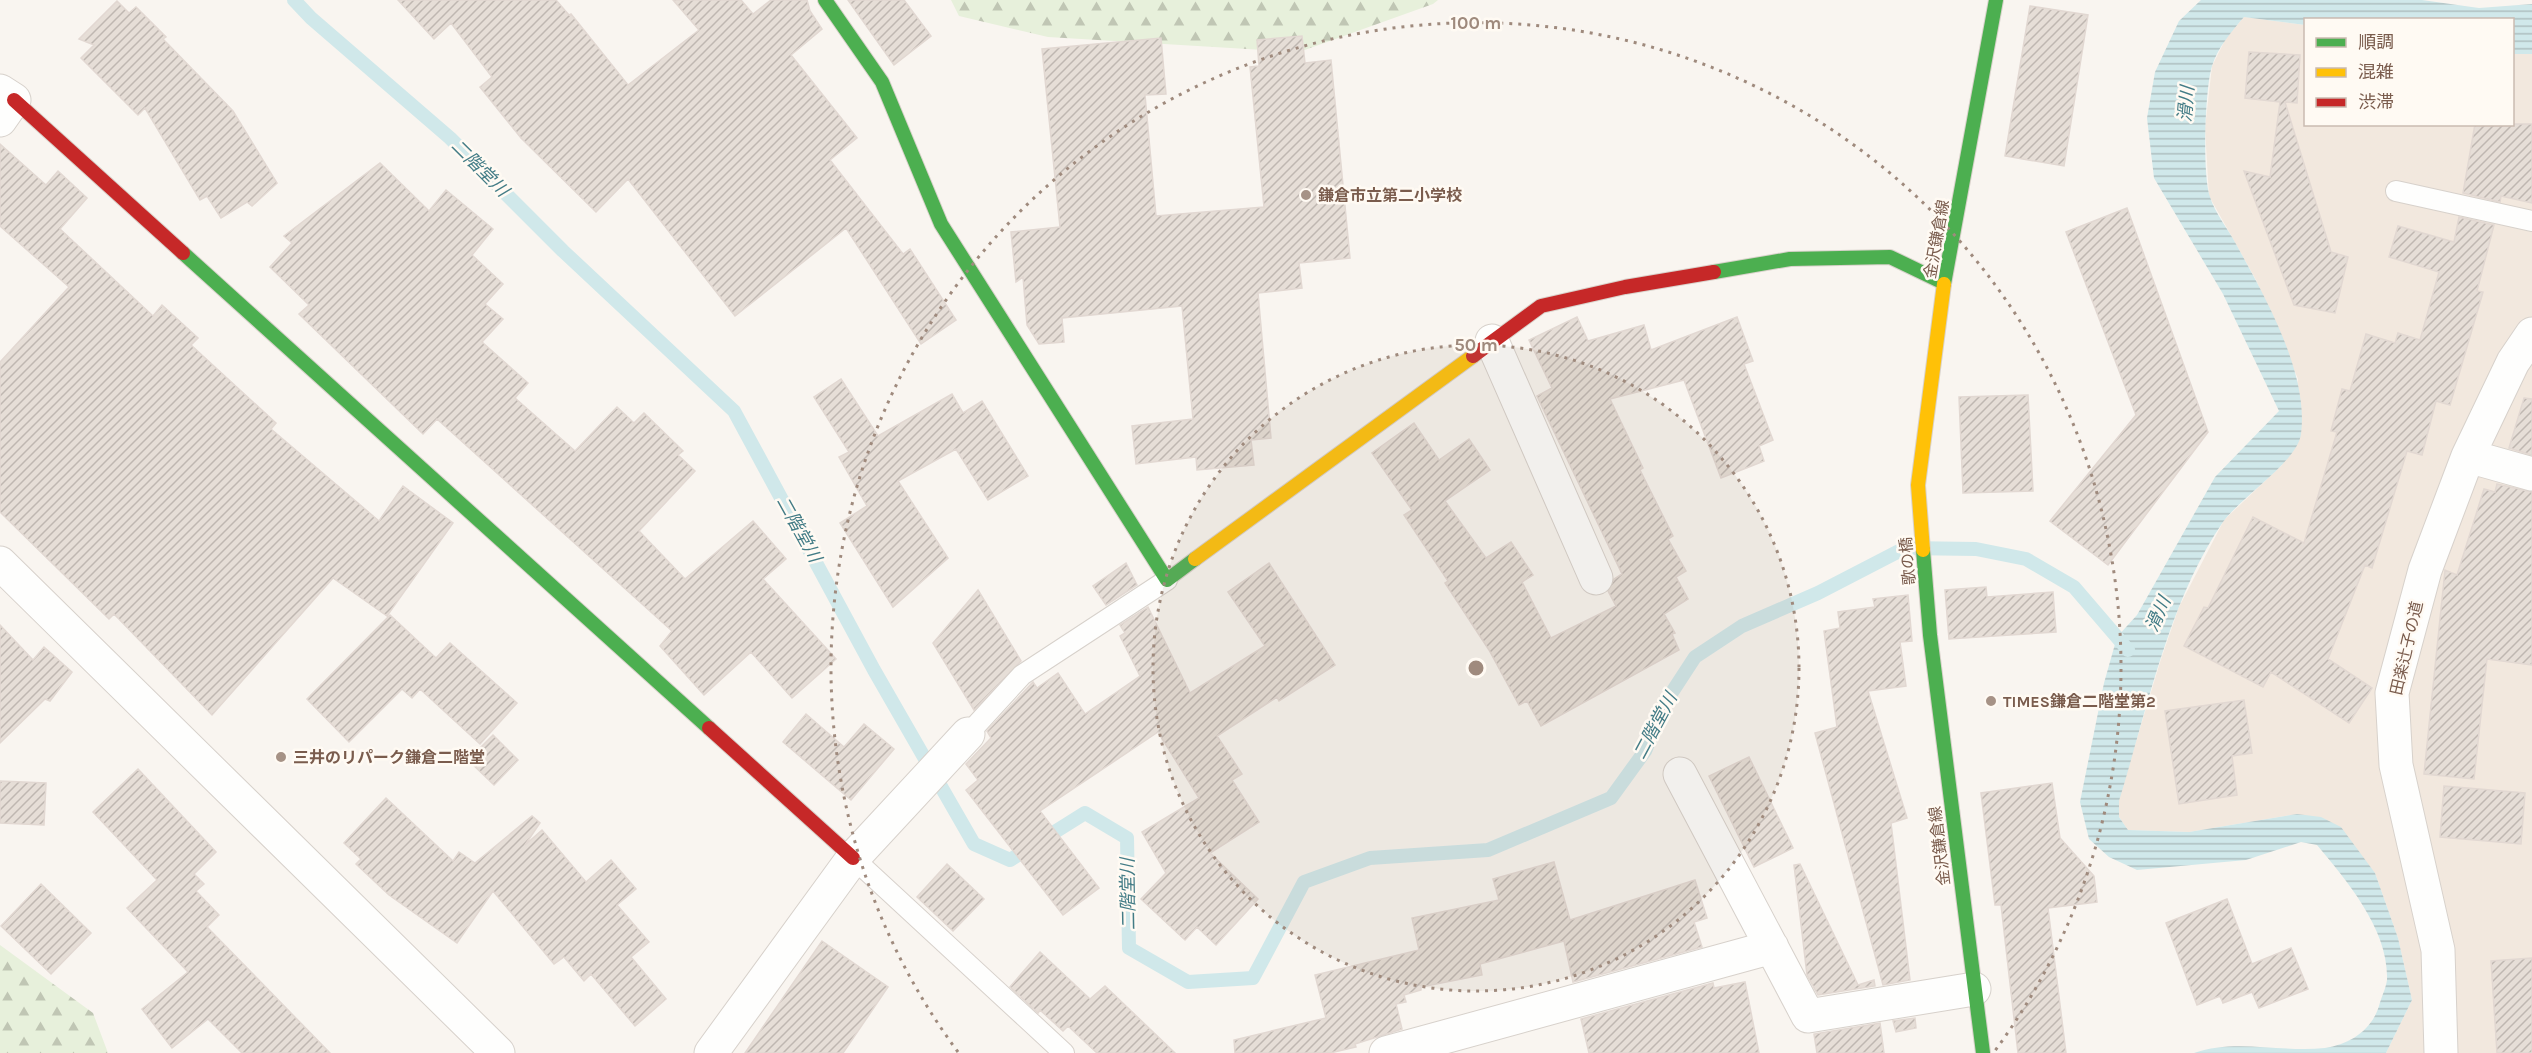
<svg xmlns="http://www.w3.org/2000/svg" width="2532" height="1053" font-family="Karla,'Noto Sans JP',sans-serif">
	<defs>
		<pattern id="forest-firs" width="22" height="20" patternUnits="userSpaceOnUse" patternTransform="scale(1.5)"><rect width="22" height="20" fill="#e7f0db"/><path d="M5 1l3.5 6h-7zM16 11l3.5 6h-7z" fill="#c0c6b4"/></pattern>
		<pattern id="water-rules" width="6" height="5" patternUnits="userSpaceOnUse" patternTransform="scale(1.5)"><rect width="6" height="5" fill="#d0e8ea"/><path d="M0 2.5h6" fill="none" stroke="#aebfc0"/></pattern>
		<pattern id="building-hatch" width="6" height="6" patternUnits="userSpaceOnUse" patternTransform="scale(1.5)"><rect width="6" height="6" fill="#e6ded7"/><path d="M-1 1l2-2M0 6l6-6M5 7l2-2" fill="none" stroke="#bfb7b1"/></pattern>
	</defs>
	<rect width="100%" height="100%" fill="#f9f5f0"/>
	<!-- residential -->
	<path fill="#f2e8de" d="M 2244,17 L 2305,25 L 2306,124 L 2512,124 L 2513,54 L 2532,54 L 2532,1053 L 2386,1053 L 2412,1000 L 2398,938 L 2375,873 L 2297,814 L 2189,832 L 2128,830 L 2119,817 L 2118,801 L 2161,659 L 2179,607 L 2224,520 L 2282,465 L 2298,379 L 2256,280 L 2209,196 L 2205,128 L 2212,66 L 2226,38 Z"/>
	<!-- forest -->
	<path fill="url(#forest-firs)" d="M 951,0 L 1438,0 L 1433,4 L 1299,52 L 1048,37 L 959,16 Z
		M 0,945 L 93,1013 L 108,1053 L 0,1053 Z"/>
	<!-- water -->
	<path fill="url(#water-rules)" d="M 2201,0 L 2422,0 L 2479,8 L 2532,4 L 2532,54 L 2513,54 L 2512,20 L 2306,20 L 2305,25 L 2244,17 C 2232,31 2218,47 2212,66 C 2205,88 2202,175 2210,197 C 2215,213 2228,229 2236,244 C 2265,297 2309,373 2301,434 C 2298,461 2239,499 2223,522 C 2169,600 2147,710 2119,801 L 2119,817 L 2128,830 L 2189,832 L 2297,814 L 2321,817 L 2341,827 L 2375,873 L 2398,938 L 2412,1000 L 2386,1053 L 2194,1053 C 2236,1038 2281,1053 2325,1048 C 2350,1044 2371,1031 2379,1006 C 2381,998 2386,988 2387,980 C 2389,930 2347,881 2317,845 L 2301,842 L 2246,860 L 2137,870 L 2109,857 L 2089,839 L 2080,802 L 2104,683 L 2117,637 L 2137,615 L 2215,477 L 2279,411 L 2223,294 L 2154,178 L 2147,118 L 2155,72 L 2179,21 Z"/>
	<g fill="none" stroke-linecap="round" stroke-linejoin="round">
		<!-- stream -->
		<path stroke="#d0e8ea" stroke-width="14" d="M 294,0 L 311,18 L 450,138 L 563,251 L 734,411 L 874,670 L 974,844 L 1010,860 L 1085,813 L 1127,838 L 1129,948 L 1188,982 L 1253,978 L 1304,882 L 1370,858 L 1488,850 L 1611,798 L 1645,751 L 1665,703 L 1695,657 L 1742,626 L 1818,593 L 1905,548 L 1976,549 L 2026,559 L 2074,587 L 2128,650"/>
	</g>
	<!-- building -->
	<path fill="url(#building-hatch)" stroke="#e2d8d2" stroke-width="1.5" d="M 398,0 L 556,0 L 569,15 L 571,14 L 628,85 L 699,30 L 673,0 L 741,0 L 753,14 L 771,0 L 807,0 L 810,11 L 822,29 L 791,55 L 857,138 L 830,160 L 903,254 L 910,249 L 956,320 L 921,344 L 846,228 L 735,316 L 628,179 L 596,212 L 521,138 L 480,87 L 492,77 L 451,23 L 434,39 Z
		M 848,0 L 904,0 L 931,36 L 894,65 Z
		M 117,1 L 129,13 L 136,7 L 166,37 L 163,39 L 233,111 L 277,183 L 252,206 L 247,202 L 221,218 L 207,196 L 200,200 L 145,108 L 138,115 L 81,58 L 94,45 L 79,39 Z
		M 2030,6 L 2088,15 L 2064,166 L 2005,156 Z
		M 1302,36 L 1305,63 L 1331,60 L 1350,258 L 1299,263 L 1302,288 L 1258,293 L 1271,438 L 1251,440 L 1254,465 L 1197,470 L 1196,457 L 1136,464 L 1132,426 L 1193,419 L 1182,306 L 1062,318 L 1064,342 L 1039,344 L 1027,325 L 1023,277 L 1016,282 L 1011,232 L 1060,227 L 1042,49 L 1161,38 L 1166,94 L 1145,95 L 1156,216 L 1264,207 L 1250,67 L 1259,66 L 1257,40 Z
		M 2249,52 L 2300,55 L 2297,103 L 2285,102 L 2331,252 L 2348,257 L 2335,313 L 2294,305 L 2244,171 L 2270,177 L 2280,102 L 2245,98 Z
		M 2475,124 L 2532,124 L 2532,203 L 2501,196 L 2500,202 L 2463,193 Z
		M 0,144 L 46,185 L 58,171 L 87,198 L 60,229 L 153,316 L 162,305 L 198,338 L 191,345 L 276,423 L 271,429 L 379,521 L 403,486 L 453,523 L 387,616 L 333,578 L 212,715 L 114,614 L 109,619 L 0,512 L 0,362 L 69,287 L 0,226 Z
		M 380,163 L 429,211 L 446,190 L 493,229 L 472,255 L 503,284 L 485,304 L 503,319 L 482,342 L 528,383 L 515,398 L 575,451 L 617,407 L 634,423 L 644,413 L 683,451 L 678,455 L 695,471 L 639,531 L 685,579 L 753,521 L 786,559 L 763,579 L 836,659 L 792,698 L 751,652 L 704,695 L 660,646 L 672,631 L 437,419 L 423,434 L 299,314 L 309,305 L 270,267 L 292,243 L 284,236 Z
		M 2127,208 L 2208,432 L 2108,565 L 2050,521 L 2136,415 L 2066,232 Z
		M 2459,217 L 2494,225 L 2477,291 L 2483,292 L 2450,405 L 2436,401 L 2422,455 L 2407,451 L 2372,568 L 2365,565 L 2328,659 L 2372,688 L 2349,723 L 2271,672 L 2263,687 L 2184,646 L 2204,607 L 2208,608 L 2253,517 L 2304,543 L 2337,432 L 2331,431 L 2342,389 L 2350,391 L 2366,334 L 2395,343 L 2398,333 L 2420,340 L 2439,272 L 2389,257 L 2398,226 L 2454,242 Z
		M 1577,317 L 1588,341 L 1644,325 L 1651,350 L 1737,317 L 1753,361 L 1744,364 L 1773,440 L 1759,446 L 1764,461 L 1721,478 L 1684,380 L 1610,399 L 1643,468 L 1640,470 L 1673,536 L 1668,539 L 1686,571 L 1676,577 L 1688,599 L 1664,614 L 1675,633 L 1672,634 L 1679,650 L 1541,726 L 1527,701 L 1519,705 L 1489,650 L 1445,583 L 1448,581 L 1404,515 L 1412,510 L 1372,453 L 1414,423 L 1439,460 L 1469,439 L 1490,470 L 1445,501 L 1486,558 L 1511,542 L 1533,575 L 1522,582 L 1551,638 L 1616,606 L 1608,591 L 1614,579 L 1622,574 L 1537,396 L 1552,388 L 1529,340 Z
		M 841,379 L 878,436 L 952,394 L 963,413 L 982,401 L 1028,476 L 988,500 L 956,449 L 898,481 L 948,558 L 893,607 L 840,523 L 867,506 L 839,457 L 849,452 L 814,397 Z
		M 2028,395 L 2033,491 L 1963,493 L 1959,397 Z
		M 2524,398 L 2532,399 L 2532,455 L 2509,448 Z
		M 2497,484 L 2532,492 L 2532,665 L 2487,659 L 2474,779 L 2424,774 L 2445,570 L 2457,575 L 2484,489 L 2495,492 Z
		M 1126,563 L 1137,585 L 1106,605 L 1093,586 Z
		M 1269,563 L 1335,665 L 1279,701 L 1277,697 L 1217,736 L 1242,774 L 1232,780 L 1259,822 L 1210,853 L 1258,899 L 1216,945 L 1197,927 L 1185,940 L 1141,899 L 1166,873 L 1142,832 L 1199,798 L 1158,732 L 1040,811 L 1099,888 L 1063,915 L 966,790 L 978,780 L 966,764 L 991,738 L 987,731 L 1033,682 L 1037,688 L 1058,673 L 1085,714 L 1140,676 L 1120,636 L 1125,633 L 1120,625 L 1148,607 L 1190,693 L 1265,646 L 1228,592 Z
		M 1986,587 L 1987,597 L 2053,592 L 2056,632 L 1949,639 L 1945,590 Z
		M 978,590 L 1021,661 L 974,710 L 933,643 Z
		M 1908,595 L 1912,641 L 1900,642 L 1906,686 L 1868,691 L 1907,818 L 1891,823 L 1910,980 L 1883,985 L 1815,733 L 1837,727 L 1824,631 L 1840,628 L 1838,612 L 1875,607 L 1873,599 Z
		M 390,615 L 436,658 L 450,643 L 517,703 L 480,744 L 420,689 L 412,698 L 402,689 L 349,742 L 307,699 Z
		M 0,625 L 33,660 L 44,647 L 72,672 L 50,701 L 45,699 L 0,743 Z
		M 2244,700 L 2252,753 L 2232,756 L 2237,795 L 2179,804 L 2165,711 Z
		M 806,714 L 844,747 L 864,724 L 894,749 L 851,800 L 783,742 Z
		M 493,735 L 518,760 L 494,785 L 468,760 Z
		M 1749,757 L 1793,848 L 1754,867 L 1709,776 Z
		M 138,769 L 216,852 L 194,874 L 204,884 L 196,891 L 219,915 L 207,927 L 330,1053 L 242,1053 L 208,1019 L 172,1048 L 142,1009 L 188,972 L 127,908 L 157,880 L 93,812 Z
		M 0,781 L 46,783 L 44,825 L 0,823 Z
		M 2052,783 L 2060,838 L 2094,876 L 2097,902 L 2048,908 L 2066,1053 L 2018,1053 L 2001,905 L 1995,905 L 1981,793 Z
		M 2444,786 L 2525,793 L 2521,844 L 2440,837 Z
		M 386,798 L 453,861 L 459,852 L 475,863 L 532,816 L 540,823 L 525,845 L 542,830 L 586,882 L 611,860 L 636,889 L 617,905 L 649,942 L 631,957 L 666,999 L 635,1026 L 591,974 L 584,981 L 564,957 L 554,964 L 493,891 L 457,943 L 389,895 L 356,864 L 361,859 L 344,843 Z
		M 1554,862 L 1570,920 L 1695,880 L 1707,918 L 1694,922 L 1702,947 L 1573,982 L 1564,941 L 1480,964 L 1482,975 L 1421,987 L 1421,990 L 1404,995 L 1406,1002 L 1396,1004 L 1402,1029 L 1355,1044 L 1356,1047 L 1330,1053 L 1235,1053 L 1234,1040 L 1326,1018 L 1315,975 L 1419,950 L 1412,918 L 1499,900 L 1493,879 Z
		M 947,864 L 984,899 L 953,931 L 917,897 Z
		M 1800,864 L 1858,985 L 1874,980 L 1875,986 L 1818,995 L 1807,975 L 1794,865 Z
		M 41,884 L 91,933 L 51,974 L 1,926 Z
		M 2227,899 L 2252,964 L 2291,948 L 2308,989 L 2259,1008 L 2252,992 L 2223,1003 L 2220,996 L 2197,1005 L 2166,923 Z
		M 822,941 L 888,987 L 843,1053 L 745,1053 Z
		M 1040,952 L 1090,999 L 1105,986 L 1175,1053 L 1097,1053 L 1068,1026 L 1063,1031 L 1040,1010 L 1038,1013 L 1010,987 Z
		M 2532,958 L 2532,1053 L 2497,1053 L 2491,961 Z
		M 1745,982 L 1759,1053 L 1589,1053 L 1581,1019 L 1713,983 L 1714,988 Z
		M 1915,1018 L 1916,1028 L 1896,1032 L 1893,1021 Z
		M 1880,1023 L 1884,1053 L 1817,1053 L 1814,1034 Z"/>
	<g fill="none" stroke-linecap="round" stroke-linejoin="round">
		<!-- lane casing -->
		<g stroke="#d7d1cb" stroke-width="22">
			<path id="lane" d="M 2396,191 L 2532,221
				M 968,734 L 1022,675 L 1167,580
				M 853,858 L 1064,1053"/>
		</g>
		<!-- street casing -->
		<g stroke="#d7d1cb" stroke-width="35">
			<path id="street" d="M 0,91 L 14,100 L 0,120
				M 1492,341 L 1596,578
				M 2468,456 L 2532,474
				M 0,563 L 498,1053
				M 1680,774 L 1808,1016 L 1974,989
				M 711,1053 L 853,858 L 968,734
				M 1386,1053 L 1772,947
				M 2441,1053 L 2438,950 L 2396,765 L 2392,693 L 2425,570 L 2468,456 L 2513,362 L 2532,334"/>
		</g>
		<!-- fast casing -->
		<g stroke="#d9d2cb" stroke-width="16">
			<path id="fast" d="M 825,0 L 882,82 L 941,224 L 1167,580 L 1195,559
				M 183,253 L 709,728
				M 1714,272 L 1790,259 L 1890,257 L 1944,283
				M 1944,284 L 1996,0
				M 1923,550 L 1930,635 L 1983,1053"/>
		</g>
		<!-- slow casing -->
		<g stroke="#d9d2cb" stroke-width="16">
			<path id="slow" d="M 1923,550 L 1918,485 L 1944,284
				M 1195,559 L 1473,356"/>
		</g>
		<!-- jam casing -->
		<g stroke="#d9d2cb" stroke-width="16">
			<path id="jam" d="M 14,100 L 183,253
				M 1473,356 L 1541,306 L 1625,287 L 1714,272
				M 709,728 L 853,858"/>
		</g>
		<!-- lane -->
		<use href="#lane" stroke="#fefefd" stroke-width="20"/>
		<!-- street -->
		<use href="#street" stroke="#fefefd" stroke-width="33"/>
		<!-- fast -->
		<use href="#fast" stroke="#4caf50" stroke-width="14"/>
		<!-- slow -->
		<use href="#slow" stroke="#ffc107" stroke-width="14"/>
		<!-- jam -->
		<use href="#jam" stroke="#c62828" stroke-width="14"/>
	</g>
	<!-- distance rings -->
	<circle cx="1476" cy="668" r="323" fill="#9f8a7d" fill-opacity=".12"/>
	<g fill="none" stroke="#9f8a7d" stroke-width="3" stroke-dasharray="3 6">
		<circle cx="1476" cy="668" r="323"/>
		<path d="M958 1052A645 645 0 1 1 1994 1052"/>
	</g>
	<!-- markers -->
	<g fill="#a69286" stroke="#fffaf3" stroke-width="2">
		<circle cx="1306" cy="195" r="6"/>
		<circle cx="1991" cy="701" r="6"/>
		<circle cx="281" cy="757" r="6"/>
	</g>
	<g text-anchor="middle" stroke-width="5" stroke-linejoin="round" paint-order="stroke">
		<!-- poi labels -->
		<g font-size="16" font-weight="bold" fill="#7a5c4d" stroke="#fffaf3" text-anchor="start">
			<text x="1318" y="201">鎌倉市立第二小学校</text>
			<text x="2003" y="707">TIMES鎌倉二階堂第2</text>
			<text x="293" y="763">三井のリパーク鎌倉二階堂</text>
		</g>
		<!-- street labels -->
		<g font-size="16" fill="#7a5c4d" stroke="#fffaf3">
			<text transform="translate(1936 239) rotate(-80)" y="6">金沢鎌倉線</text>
			<text transform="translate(1907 561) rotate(-95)" y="6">歌の橋</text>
			<text transform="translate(2406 648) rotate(-77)" y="6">田楽辻子の道</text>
			<text transform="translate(1939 846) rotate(-97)" y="6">金沢鎌倉線</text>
		</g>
		<!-- water labels -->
		<g font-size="18" font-style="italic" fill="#437c86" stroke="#fffaf3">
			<text transform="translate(2186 104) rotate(-85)" y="6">滑川</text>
			<text transform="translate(480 168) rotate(45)" y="6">二階堂川</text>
			<text transform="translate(799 529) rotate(61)" y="6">二階堂川</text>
			<text transform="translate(2158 614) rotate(-66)" y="6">滑川</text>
			<text transform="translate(1655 726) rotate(-62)" y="6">二階堂川</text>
			<text transform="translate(1128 894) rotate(-91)" y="6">二階堂川</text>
		</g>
	</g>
	<circle cx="1476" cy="668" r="9" fill="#9f8a7d" stroke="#fffaf3" stroke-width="3"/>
	<g font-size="18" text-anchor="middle" font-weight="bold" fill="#9f8a7d" stroke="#fffaf3" stroke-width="5" stroke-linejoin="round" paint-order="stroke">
		<text x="1476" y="29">100 m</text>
		<text x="1476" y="351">50 m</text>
	</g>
	<!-- legend -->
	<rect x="2304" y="18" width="210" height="108" fill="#fffaf3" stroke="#cabbb1" stroke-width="1.5"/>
	<rect x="2316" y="38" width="30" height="9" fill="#4caf50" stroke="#cabbb1" stroke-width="1.5"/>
	<text x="2358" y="48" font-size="18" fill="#7a5c4d">順調</text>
	<rect x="2316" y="68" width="30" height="9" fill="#ffc107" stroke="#cabbb1" stroke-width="1.5"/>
	<text x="2358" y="78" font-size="18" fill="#7a5c4d">混雑</text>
	<rect x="2316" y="98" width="30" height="9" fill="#c62828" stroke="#cabbb1" stroke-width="1.5"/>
	<text x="2358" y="108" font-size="18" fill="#7a5c4d">渋滞</text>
</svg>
